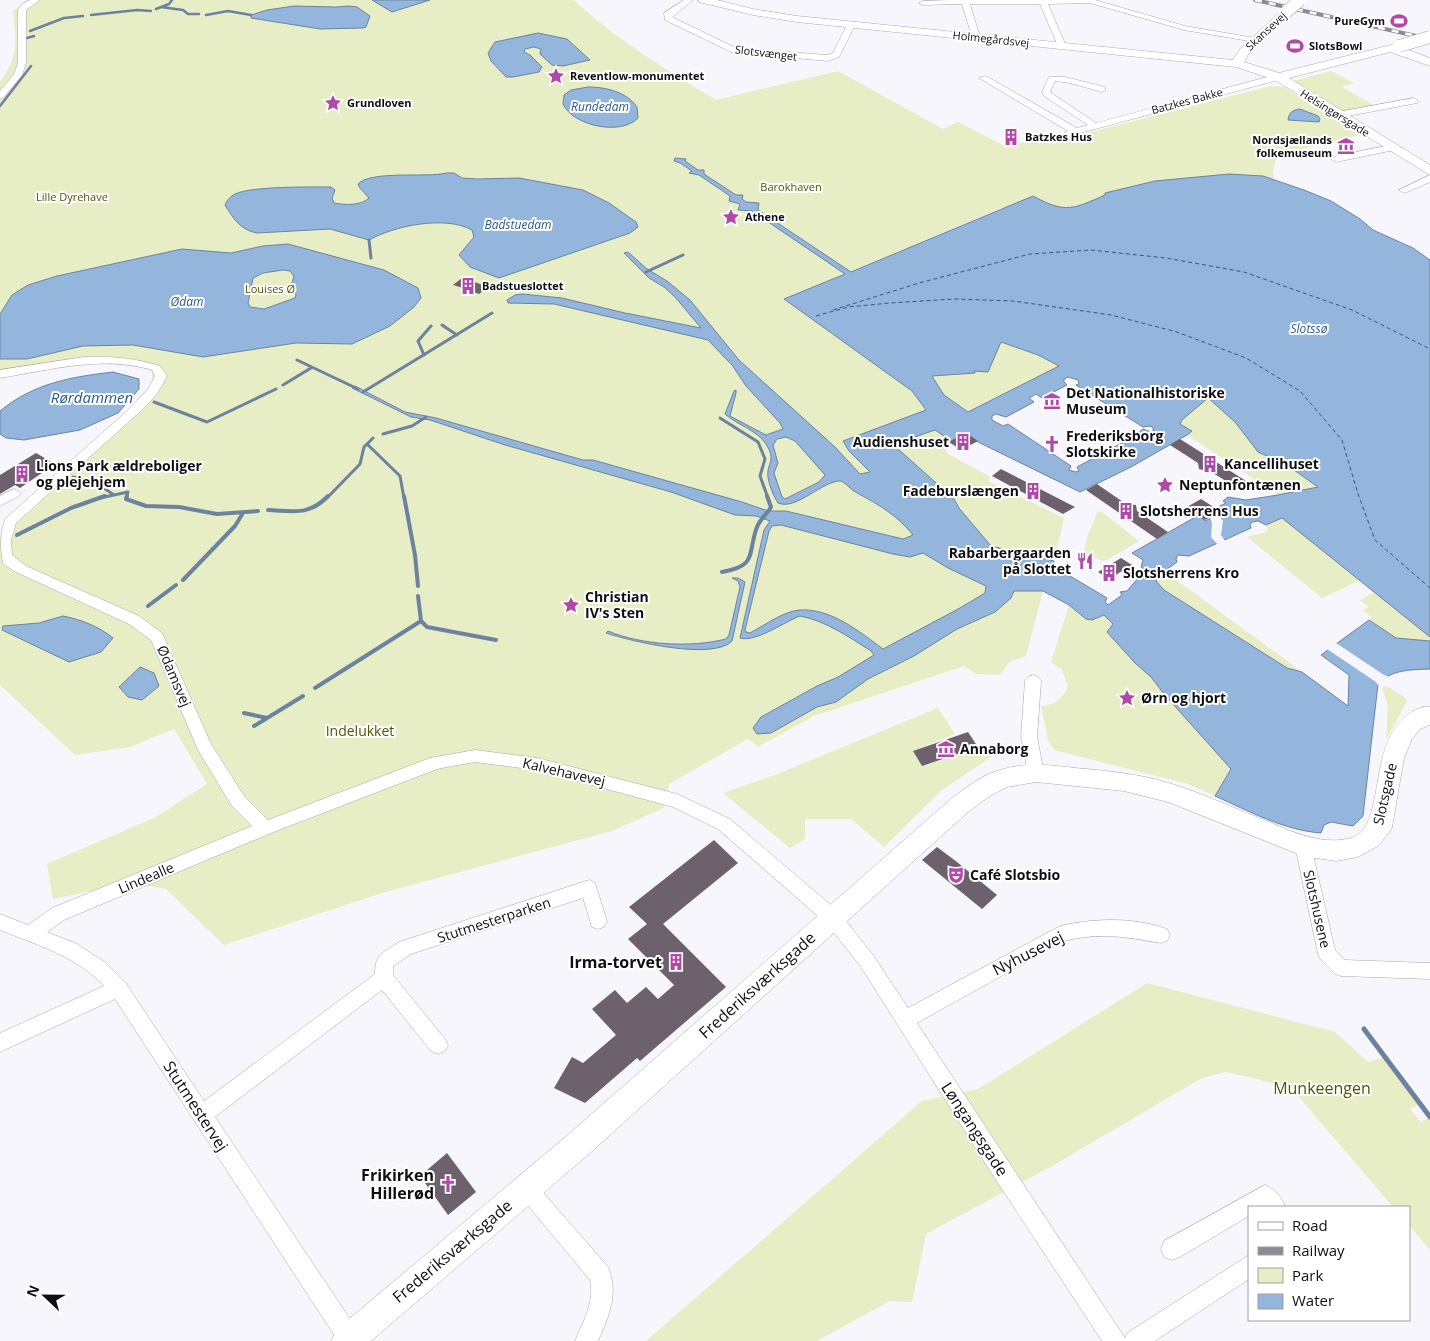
<svg xmlns="http://www.w3.org/2000/svg" width="1430" height="1341" font-family="'Open Sans',sans-serif">
	<rect width="100%" height="100%" fill="#f8f6fd"/>
	<!-- green -->
	<path fill="#e7edc4" d="M 30,0 L 574,0 C 616,40 667,70 716,100 L 838,71 L 943,129 L 958,122 L 1005,146 L 1039,139 L 1052,144 L 1064,142 L 1067,138 L 1271,86 L 1284,87 L 1359,135 L 1277,155 L 1273,171 L 1274,180 L 1262,176 L 1229,174 L 1155,181 L 1105,195 L 1079,207 L 1057,208 L 1048,204 L 1018,202 L 1009,207 L 1001,208 L 785,300 L 912,391 L 927,410 L 843,441 L 849,451 L 871,472 L 855,493 L 864,496 L 882,509 L 888,510 L 914,535 L 1014,591 L 1043,591 L 1026,656 L 1009,662 L 1000,675 L 976,674 L 964,666 L 814,716 L 758,747 L 748,739 L 669,784 L 664,808 L 612,831 L 382,893 L 224,945 L 166,889 L 130,883 L 53,899 L 47,864 L 156,817 L 207,784 L 174,729 L 130,747 L 75,755 L 0,685 L 0,535 L 116,431 L 152,385 L 152,372 L 133,360 L 118,357 L 0,371 L 0,82 C 19,56 16,42 13,11 Z
		M 1331,71 L 1354,83 L 1342,87 L 1375,106 L 1342,112 L 1293,81 Z
		M 1000,342 L 1038,355 L 1060,367 L 968,412 L 944,395 L 932,376 L 974,373 L 974,371 C 990,369 994,355 1000,342 Z
		M 1207,398 L 1235,422 L 1252,444 L 1260,452 L 1287,465 L 1318,487 L 1278,495 L 1187,435 L 1192,431 L 1180,423 L 1182,420 Z
		M 935,430 L 951,441 L 944,446 L 948,454 L 989,476 L 990,482 L 1064,518 L 1054,561 L 991,546 L 948,493 L 897,448 L 900,442 Z
		M 1098,511 L 1103,513 L 1139,541 L 1107,560 L 1102,561 L 1084,552 L 1087,537 Z
		M 1282,518 L 1361,580 L 1322,598 L 1247,537 L 1266,532 L 1268,529 L 1266,525 Z
		M 1164,571 L 1302,672 L 1287,668 L 1164,590 L 1156,581 Z
		M 1375,592 L 1430,637 L 1430,641 L 1396,638 L 1369,620 L 1372,617 L 1362,610 L 1369,607 L 1360,600 Z
		M 1069,605 C 1084,617 1084,624 1104,615 L 1113,624 L 1107,632 L 1135,663 L 1151,677 L 1164,694 L 1231,769 L 1215,796 L 1188,784 L 1054,750 L 1048,740 L 1041,706 C 1055,705 1063,699 1068,686 L 1062,670 L 1051,662 Z
		M 1387,686 L 1407,699 L 1406,703 L 1386,740 L 1388,705 L 1382,688 Z
		M 938,708 L 955,734 L 913,751 L 922,766 L 978,747 L 1004,743 L 997,753 L 942,790 L 884,847 L 851,819 L 805,819 L 805,839 L 790,848 L 723,793 L 775,775 Z
		M 1147,983 L 1335,1032 L 1368,1062 L 1385,1057 L 1420,1104 L 1410,1109 L 1421,1122 L 1430,1117 L 1430,1250 L 1409,1225 L 1409,1207 L 1393,1207 L 1293,1090 L 1258,1079 L 1226,1072 L 1202,1078 L 1052,1166 L 926,1234 L 912,1302 L 890,1301 L 817,1341 L 646,1341 L 922,1101 L 978,1089 Z"/>
	<!-- water -->
	<path fill="#94b5dc" stroke="#6c83a0" fill-rule="evenodd" d="M 372,0 L 430,0 L 392,12 Z
		M 294,6 L 336,7 L 348,6 L 357,7 L 370,16 L 366,27 L 363,28 L 320,29 L 251,18 L 251,15 L 267,10 Z
		M 538,33 L 567,39 L 590,60 L 563,66 L 552,65 L 540,54 L 541,49 L 534,47 L 525,49 L 524,52 L 530,55 L 542,67 L 539,72 L 513,77 L 506,77 L 491,61 L 488,53 L 495,42 Z
		M 588,87 C 606,87 627,92 637,107 L 638,118 C 621,136 573,126 563,104 L 564,95 L 571,90 Z
		M 1300,109 L 1318,116 L 1320,119 L 1319,122 L 1288,120 C 1289,112 1293,110 1300,109 Z
		M 675,158 L 686,159 L 685,161 L 698,170 L 704,170 L 704,174 L 736,195 L 743,195 L 742,199 L 746,202 L 759,203 L 758,210 L 851,272 L 1033,196 C 1066,214 1073,209 1105,195 L 1105,193 L 1155,181 L 1229,174 L 1263,176 L 1304,190 L 1331,201 L 1360,219 L 1373,230 L 1413,248 L 1430,260 L 1430,637 L 1282,518 L 1266,525 L 1258,521 L 1252,522 L 1250,525 L 1251,528 L 1189,556 L 1178,555 L 1176,559 L 1177,562 L 1158,576 L 1156,581 L 1164,590 L 1287,668 L 1302,672 L 1348,706 L 1349,675 L 1321,655 L 1369,620 L 1396,638 L 1430,641 L 1430,669 C 1411,670 1392,669 1378,684 L 1363,816 L 1353,826 L 1331,822 L 1324,825 L 1321,833 C 1283,830 1249,811 1215,796 L 1231,769 L 1164,694 L 1151,677 L 1135,663 L 1107,632 L 1113,624 L 1104,615 L 1092,620 L 1086,619 L 1069,605 L 1043,591 L 1014,591 L 1011,598 L 995,612 L 957,629 L 914,656 L 868,679 L 836,702 L 817,707 L 771,733 L 757,734 L 753,728 L 761,717 L 817,686 L 838,677 L 874,655 L 871,651 C 849,637 826,621 800,616 C 786,621 755,643 740,638 L 764,530 L 770,521 L 756,516 L 735,515 L 671,492 L 505,445 L 430,420 L 411,417 L 352,388 L 355,386 L 405,412 L 436,418 L 583,460 L 593,460 L 742,502 L 768,511 L 786,511 L 903,539 L 913,535 C 898,516 878,504 857,493 C 851,490 847,484 841,481 C 823,480 796,511 778,503 C 774,497 769,485 768,477 C 766,464 777,461 766,444 C 757,430 737,425 725,414 L 734,391 L 736,390 L 736,393 L 730,416 L 766,435 L 783,429 L 780,423 L 746,386 L 732,365 L 708,340 L 554,304 L 508,303 L 507,300 L 515,295 L 522,294 L 562,298 L 625,313 L 701,328 L 675,297 L 664,287 L 649,278 L 624,253 L 628,252 L 647,269 L 667,281 L 690,300 L 739,360 L 835,447 L 860,474 L 870,472 L 849,451 L 843,441 L 926,410 L 912,391 L 784,299 L 845,274 L 752,211 L 738,210 L 740,204 L 729,201 L 730,196 L 699,175 L 689,173 L 692,171 L 680,163 L 674,161 ZM 1001,342 L 1038,355 L 1059,366 L 968,412 L 944,395 L 932,376 L 975,373 L 974,371 L 988,372 ZM 1068,377 L 1078,380 L 1079,384 L 1076,385 L 1143,427 L 1151,426 L 1154,430 L 1151,432 L 1143,429 L 1133,437 L 1077,467 L 1079,471 L 1076,472 L 1069,470 L 1071,466 L 1008,424 L 1003,426 L 992,420 L 992,416 L 996,414 L 1006,417 L 1034,402 L 1029,398 L 1036,394 L 1042,398 L 1067,385 L 1064,382 L 1064,379 ZM 1208,398 L 1235,422 L 1258,452 L 1287,465 L 1318,487 L 1278,495 L 1246,500 L 1228,497 L 1223,501 L 1226,503 L 1218,507 L 1223,510 L 1221,513 L 1205,521 L 1199,515 L 1132,553 L 1143,560 L 1141,567 L 1145,570 L 1127,591 L 1120,592 L 1122,595 L 1108,605 L 1105,602 L 1107,598 L 1065,573 L 1064,576 L 1053,571 L 1054,561 L 991,546 L 959,508 L 954,499 L 897,448 L 900,442 L 935,430 L 951,441 L 966,433 L 978,442 L 1080,492 L 1131,467 L 1187,435 L 1192,431 L 1180,424 L 1182,420 ZM 786,437 L 795,441 L 825,475 L 819,482 L 785,499 L 782,497 L 774,473 L 778,463 L 773,445 L 777,439 ZM 781,525 L 893,554 L 910,557 L 923,553 L 948,568 L 986,586 L 985,593 L 960,608 L 883,649 C 860,632 831,608 800,610 C 784,611 765,625 750,633 L 746,632 L 745,630 L 769,531 L 772,526 Z
		M 447,173 L 454,173 L 462,178 L 477,179 L 519,178 L 583,190 L 609,203 L 636,222 L 638,227 L 630,233 L 499,278 L 470,267 L 459,255 L 474,237 L 472,230 C 445,215 394,226 369,240 L 330,229 L 257,233 C 240,230 233,218 225,205 C 227,200 231,196 235,194 C 252,186 310,187 331,187 L 335,190 L 332,198 L 334,203 C 344,205 361,206 369,198 L 360,188 L 358,184 C 372,170 426,178 447,173 Z
		M 288,244 L 384,270 L 418,288 L 421,298 L 414,307 L 390,326 L 352,344 L 296,343 L 203,357 L 133,345 L 83,346 L 27,359 L 0,359 L 0,314 L 12,295 L 28,285 L 57,276 L 182,249 L 231,253 L 263,246 ZM 283,270 L 290,271 L 294,276 L 291,286 L 296,295 L 295,298 L 264,309 L 250,307 L 248,303 L 253,278 L 263,273 Z
		M 113,372 L 139,379 L 139,389 L 118,413 L 80,430 L 24,440 L 6,438 L 0,434 L 0,411 C 34,383 71,377 113,372 Z
		M 732,578 L 738,578 L 745,582 L 732,641 C 713,661 630,641 606,633 L 608,631 C 642,645 690,648 726,639 L 729,635 L 740,587 L 738,581 Z
		M 63,616 C 82,620 98,626 113,638 L 101,652 L 69,662 L 2,630 L 3,626 L 39,623 Z
		M 140,667 L 154,673 L 159,686 L 142,700 L 128,697 L 119,687 Z"/>
	<!-- pier -->
	<path fill="#f8f6fd" d="M 1217,514 L 1223,521 L 1221,535 L 1225,541 L 1217,544 L 1211,537 L 1212,523 L 1210,518 Z
		M 1336,643 L 1384,675 L 1389,677 L 1378,685 L 1376,682 L 1327,649 Z"/>
	<g fill="none" stroke-linecap="round" stroke-linejoin="round">
		<!-- stream-far3 -->
		<path stroke="#6c83a0" stroke-width="2.5" d="M 161,7 L 183,10 L 188,14 L 199,14
			M 156,9 L 169,4 L 172,0
			M 91,15 L 137,10 L 151,11
			M 206,15 L 228,11 L 251,15
			M 30,31 L 64,18 L 83,16
			M 27,38 L 34,36
			M 0,106 L 31,66"/>
		<!-- stream-far2 -->
		<path stroke="#6c83a0" stroke-width="3" d="M 369,240 L 371,258
			M 646,272 L 683,255
			M 442,325 L 457,335
			M 424,355 L 418,341 L 431,326
			M 297,360 L 358,389
			M 283,385 L 311,368
			M 363,392 L 492,313
			M 154,402 L 207,422 L 276,389
			M 720,418 L 758,442 L 765,459 L 760,476 L 768,498
			M 383,434 L 412,426 L 426,417
			M 367,444 L 400,476 L 404,498
			M 73,477 L 95,482 L 114,495
			M 100,498 L 128,492 L 126,498
			M 327,498 L 360,464 L 364,447 L 373,438"/>
		<!-- stream-far1 -->
		<path stroke="#6c83a0" stroke-width="4" d="M 127,496 L 126,499 L 146,506 L 179,507 L 217,514 L 258,511
			M 404,496 L 415,555 L 418,586
			M 268,510 C 294,511 309,516 328,496
			M 17,535 L 71,508 L 105,496
			M 722,572 C 758,566 747,554 757,527 C 760,519 767,514 771,507 L 767,496
			M 183,580 L 235,526 L 243,513
			M 418,596 L 421,621 L 427,627 L 496,640
			M 148,606 L 176,585
			M 315,688 L 421,621
			M 244,713 L 267,718
			M 254,726 L 303,696"/>
		<!-- stream -->
		<path stroke="#6c83a0" stroke-width="5" d="M 1364,1029 L 1430,1117"/>
		<!-- ferry -->
		<path stroke="#2b588b" stroke-width="1" stroke-dasharray="4 3" stroke-linecap="butt" d="M 833,310 L 919,283 L 1030,254 L 1091,250 L 1166,258 L 1244,272 L 1352,310 L 1430,349
			M 816,316 L 848,307 L 890,303 L 954,299 L 1013,301 L 1111,315 L 1177,332 L 1246,358 L 1300,391 L 1342,440 L 1358,494 L 1375,540 L 1430,588"/>
	</g>
	<!-- building -->
	<path fill="#6c616d" d="M 462,278 L 464,278 L 488,287 L 479,294 L 471,291 L 462,293 L 463,288 L 453,285 Z
		M 966,433 L 978,441 L 961,450 L 949,442 Z
		M 1180,439 L 1235,474 L 1249,483 L 1239,489 L 1208,470 L 1206,471 L 1199,469 L 1198,463 L 1170,445 Z
		M 36,453 L 55,464 L 20,488 L 15,485 L 0,494 L 0,475 Z
		M 1001,469 L 1036,487 L 1075,507 L 1063,514 L 992,476 Z
		M 1097,484 L 1126,504 L 1136,505 L 1137,511 L 1168,532 L 1157,539 L 1086,490 Z
		M 1201,499 L 1212,506 L 1220,511 L 1205,520 L 1187,507 Z
		M 1121,558 L 1132,565 L 1109,579 L 1098,572 Z
		M 968,732 L 978,747 L 922,766 L 913,751 Z
		M 714,840 L 738,863 L 663,924 L 726,987 L 640,1061 L 637,1058 L 585,1103 L 554,1088 L 572,1057 L 583,1063 L 616,1035 L 592,1009 L 615,990 L 627,1003 L 646,987 L 658,999 L 674,985 L 628,939 L 647,924 L 629,907 Z
		M 937,847 L 957,862 L 997,895 L 982,909 L 922,860 Z
		M 447,1153 L 476,1192 L 448,1215 L 420,1176 Z"/>
	<g fill="none" stroke-linecap="round" stroke-linejoin="round">
		<!-- street casing -->
		<g stroke="#aaa5b5" stroke-width="1">
			<path id="street" d="M 30,0 L 40,0 L 26,10 L 26,63 L 22,75 L 3,98 L 0,99 L 0,91 L 14,74 L 18,63 L 18,10 L 22,4 Z
				M 684,0 L 693,0 L 672,17 L 736,48 L 827,55 L 833,53 L 848,23 L 855,25 L 839,57 L 828,61 L 731,52 L 665,20 L 664,13 Z
				M 951,0 L 1095,0 L 1185,26 L 1255,38 L 1259,40 L 1255,42 L 1184,30 L 1090,3 L 1048,4 L 1066,46 L 1062,48 L 1058,46 L 1040,4 L 970,4 L 980,37 L 976,39 L 972,37 L 962,4 L 923,5 L 919,3 L 923,1 Z
				M 1279,74 L 1282,75 L 1282,79 L 1069,136 L 1064,133 L 1068,131 L 979,78 L 986,76 L 1077,128 L 1088,125 L 1044,96 L 1042,92 L 1049,77 L 1065,77 L 1105,87 L 1105,91 L 1102,92 L 1070,83 L 1055,81 L 1050,92 L 1096,123 Z
				M 1414,98 L 1418,101 L 1417,103 L 1338,118 L 1334,115 L 1338,112 Z
				M 1391,145 L 1394,146 L 1394,150 L 1336,162 L 1331,159 L 1336,156 Z
				M 1430,175 L 1430,182 L 1407,192 L 1404,193 L 1399,190 Z
				M 84,357 C 111,356 134,358 160,366 L 167,376 L 157,394 L 144,408 L 16,523 L 11,540 L 12,555 L 26,566 L 139,616 L 162,633 L 211,744 L 244,796 L 268,820 L 430,758 L 475,750 L 537,758 L 677,794 L 730,819 L 839,912 L 873,955 L 908,1008 L 1060,926 C 1095,918 1133,917 1167,929 L 1170,935 L 1167,941 L 1161,943 C 1124,937 1101,932 1064,941 L 917,1023 L 1125,1338 L 1127,1333 L 1249,1255 L 1249,1279 L 1155,1341 L 1102,1341 L 996,1180 L 861,967 L 827,924 L 718,829 L 673,807 L 537,770 L 475,762 L 452,766 L 437,769 L 271,833 L 64,920 L 47,932 L 77,944 L 106,963 L 125,982 L 204,1101 L 375,974 C 375,953 383,953 399,942 L 589,880 L 595,883 L 607,921 L 604,927 L 598,929 L 592,927 L 583,898 L 411,954 L 393,966 L 393,975 L 445,1039 L 448,1045 L 445,1051 L 438,1054 L 431,1051 L 382,990 L 215,1117 L 358,1331 L 361,1339 L 360,1341 L 338,1341 L 115,999 L 0,1052 L 0,1033 L 104,986 C 76,956 37,945 0,930 L 0,914 L 28,925 L 52,908 L 252,826 L 232,806 L 198,750 L 151,640 L 129,624 L 16,572 C 12,569 6,567 3,562 C 0,551 0,528 6,518 L 127,411 L 148,389 L 155,376 L 152,370 C 102,355 50,370 0,378 L 0,370 Z
				M 14,489 L 21,493 L 19,496 L 0,506 L 0,496 Z
				M 1033,675 L 1038,677 L 1041,681 L 1037,737 L 1044,773 L 1042,778 L 1036,780 L 1030,778 L 1028,773 L 1021,737 L 1025,681 L 1028,677 Z
				M 1303,839 L 1309,841 L 1311,846 L 1335,950 L 1345,960 L 1430,963 L 1430,979 L 1341,976 L 1335,974 L 1321,960 L 1318,954 L 1295,846 L 1297,841 Z
				M 527,1179 L 534,1182 L 608,1267 C 619,1294 609,1316 598,1341 L 575,1341 C 583,1321 595,1303 590,1280 L 520,1196 L 517,1189 L 520,1182 Z
				M 1265,1185 C 1275,1189 1282,1197 1285,1207 L 1249,1207 L 1249,1216 L 1180,1257 L 1172,1260 L 1164,1257 L 1161,1249 L 1164,1241 Z"/>
		</g>
		<!-- secondary casing -->
		<g stroke="#aaa5b5" stroke-width="1">
			<path id="secondary" d="M 698,0 L 717,0 L 753,9 L 797,16 L 1233,60 L 1240,49 L 1281,11 L 1289,11 L 1291,13 L 1289,15 L 1249,53 L 1244,62 L 1279,73 L 1399,43 L 1403,44 L 1405,46 L 1403,48 L 1430,58 L 1430,66 L 1390,52 L 1289,78 L 1430,165 L 1430,175 L 1275,80 L 1236,67 L 797,22 L 753,15 L 699,2 Z
				M 1423,707 L 1430,707 L 1430,725 L 1420,729 L 1412,739 L 1404,758 L 1392,827 L 1388,834 L 1378,846 L 1358,857 L 1336,861 L 1303,856 L 1168,802 L 1124,791 L 1036,782 L 1007,787 L 990,796 L 968,812 L 590,1153 L 371,1341 L 331,1341 L 336,1330 L 570,1133 L 952,798 C 967,787 982,775 1000,770 C 1025,762 1050,765 1075,768 C 1108,771 1141,774 1172,784 C 1201,793 1229,806 1257,817 C 1285,828 1319,847 1351,838 C 1391,826 1361,727 1423,707 Z"/>
		</g>
		<!-- street -->
		<use href="#street" fill="#fff" fill-rule="evenodd"/>
		<!-- secondary -->
		<use href="#secondary" fill="#fff" fill-rule="evenodd"/>
		<!-- rail casing -->
		<g stroke="#8d8b91" stroke-width="4">
			<path id="rail" d="M 1255,0 L 1430,39"/>
		</g>
		<!-- rail -->
		<use href="#rail" stroke="#fff" stroke-width="2.5" stroke-dasharray="7" stroke-linecap="butt"/>
		<!-- secondary-bridge casing -->
		<g stroke="#aaa5b5" stroke-width="13" stroke-linecap="butt">
			<path id="secondary-bridge" d="M 1285,13 L 1300,0
				M 1399,46 L 1430,37"/>
		</g>
		<!-- secondary-bridge -->
		<use href="#secondary-bridge" stroke="#fff" stroke-width="12"/>
	</g>
	<!-- icons -->
	<defs>
		<g id="stadium-bare" transform="scale(1.35)"><path d="M0-5a6.5 5 0 1 0 0 10a6.5 5 0 1 0 0-10ZM-3.5-1.8h7v3.6h-7Z" fill="#b248aa" stroke="#fff" stroke-width="2.5" paint-order="stroke"/></g>
		<g id="sight-bare" transform="scale(1.35)"><path d="M0-6L1.8-2.2L6-1.7L2.9 1.2L3.7 5.4L0 3.3L-3.7 5.4L-2.9 1.2L-6-1.7L-1.8-2.2Z" fill="#b248aa" stroke="#fff" stroke-width="2.5" paint-order="stroke"/></g>
		<g id="building-bare" transform="scale(1.35)"><path d="M-4-6H4V6H1V3H-1V6H-4ZM-2.5-4.3h1.7v1.8h-1.7ZM.8-4.3h1.7v1.8H.8ZM-2.5-1h1.7V.8h-1.7ZM.8-1h1.7V.8H.8Z" fill="#b248aa" stroke="#fff" stroke-width="2.5" paint-order="stroke"/></g>
		<g id="museum-bare" transform="scale(1.35)"><path d="M0-6L6-3V-2H-6V-3ZM-5-1h2V3h-2ZM-1-1h2V3h-2ZM3-1h2V3H3ZM-6 4H6V6H-6Z" fill="#b248aa" stroke="#fff" stroke-width="2.5" paint-order="stroke"/></g>
		<g id="church-bare" transform="scale(1.35)"><path d="M-1.2-6h2.4v3.5h3.3v2.4h-3.3V6h-2.4V-.1h-3.3v-2.4h3.3Z" fill="#b248aa" stroke="#fff" stroke-width="2.5" paint-order="stroke"/></g>
		<g id="restaurant-bare" transform="scale(1.35)"><path d="M-5-6h1v4h1v-4h1v4h1v-4h1v5L-1.5 .5V6h-2V.5L-5-1ZM5-6V6H3V1.5H1.5Q1.5-4 5-6Z" fill="#b248aa" stroke="#fff" stroke-width="2.5" paint-order="stroke"/></g>
		<g id="theatre-bare" transform="scale(1.35)"><path d="M-5-5.5Q0-4 5-5.5V0Q5 5 0 6Q-5 5-5 0ZM-3.3-2.5H-1v1.5H-3.3ZM1-2.5H3.3v1.5H1ZM-2.8 1Q0 5.5 2.8 1Z" fill="#b248aa" stroke="#fff" stroke-width="2.5" paint-order="stroke"/></g>
	</defs>
	<g fill-rule="evenodd">
		<use href="#stadium-bare" x="1399" y="21"/>
		<use href="#stadium-bare" x="1295" y="46"/>
		<use href="#sight-bare" x="556" y="76"/>
		<use href="#sight-bare" x="333" y="103"/>
		<use href="#building-bare" x="1011" y="137"/>
		<use href="#museum-bare" x="1346" y="146"/>
		<use href="#sight-bare" x="731" y="217"/>
		<use href="#building-bare" x="468" y="286"/>
		<use href="#museum-bare" x="1052" y="401"/>
		<use href="#building-bare" x="963" y="442"/>
		<use href="#church-bare" x="1052" y="444"/>
		<use href="#building-bare" x="1210" y="464"/>
		<use href="#building-bare" x="22" y="474"/>
		<use href="#sight-bare" x="1165" y="485"/>
		<use href="#building-bare" x="1033" y="491"/>
		<use href="#building-bare" x="1126" y="511"/>
		<use href="#restaurant-bare" x="1085" y="561"/>
		<use href="#building-bare" x="1109" y="573"/>
		<use href="#sight-bare" x="571" y="605"/>
		<use href="#sight-bare" x="1127" y="698"/>
		<use href="#museum-bare" x="946" y="749"/>
		<use href="#theatre-bare" x="956" y="875"/>
		<use href="#building-bare" x="676" y="962"/>
		<use href="#church-bare" x="448" y="1184"/>
	</g>
	<g text-anchor="middle" stroke-width="4" stroke-linejoin="round" paint-order="stroke">
		<!-- far-poi labels -->
		<g font-size="11" font-weight="bold" fill="#0f0e13" stroke="#fff" text-anchor="start">
			<text x="1385" y="25" text-anchor="end">PureGym</text>
			<text x="1309" y="50">SlotsBowl</text>
			<text x="570" y="80">Reventlow-monumentet</text>
			<text x="347" y="107">Grundloven</text>
			<text x="1025" y="141">Batzkes Hus</text>
			<text x="1332" y="144" text-anchor="end">Nordsjællands<tspan x="1332" dy="13">folkemuseum</tspan></text>
			<text x="745" y="221">Athene</text>
			<text x="482" y="290">Badstueslottet</text>
		</g>
		<!-- far-street labels -->
		<g font-size="11" fill="#0f0e13" stroke="#fff">
			<text transform="translate(1266 31) rotate(-43)" y="4">Skansevej</text>
			<text transform="translate(991 39) rotate(6)" y="4">Holmegårdsvej</text>
			<text transform="translate(766 53) rotate(7)" y="4">Slotsvænget</text>
			<text transform="translate(1187 101) rotate(-15)" y="4">Batzkes Bakke</text>
			<text transform="translate(1335 113) rotate(32)" y="4">Helsingørsgade</text>
		</g>
		<!-- far-park labels -->
		<g font-size="11" fill="#505601" stroke="#fff">
			<text x="791" y="191">Barokhaven</text>
			<text x="72" y="201">Lille Dyrehave</text>
			<text x="270" y="293">Louises Ø</text>
		</g>
		<!-- far-water labels -->
		<g font-size="12" font-style="italic" fill="#2b588b" stroke="#fff">
			<text x="600" y="111">Rundedam</text>
			<text x="518" y="229">Badstuedam</text>
			<text x="187" y="306">Ødam</text>
			<text x="1309" y="333">Slotssø</text>
		</g>
		<!-- poi labels -->
		<g font-size="14" font-weight="bold" fill="#0f0e13" stroke="#fff" text-anchor="start">
			<text x="1066" y="398">Det Nationalhistoriske<tspan x="1066" dy="16">Museum</tspan></text>
			<text x="1066" y="441">Frederiksborg<tspan x="1066" dy="16">Slotskirke</tspan></text>
			<text x="949" y="447" text-anchor="end">Audienshuset</text>
			<text x="1224" y="469">Kancellihuset</text>
			<text x="36" y="471">Lions Park ældreboliger<tspan x="36" dy="16">og plejehjem</tspan></text>
			<text x="1179" y="490">Neptunfontænen</text>
			<text x="1019" y="496" text-anchor="end">Fadeburslængen</text>
			<text x="1140" y="516">Slotsherrens Hus</text>
			<text x="1071" y="558" text-anchor="end">Rabarbergaarden<tspan x="1071" dy="16">på Slottet</tspan></text>
			<text x="1123" y="578">Slotsherrens Kro</text>
			<text x="585" y="602">Christian<tspan x="585" dy="16">IV's Sten</tspan></text>
			<text x="1141" y="703">Ørn og hjort</text>
			<text x="960" y="754">Annaborg</text>
			<text x="970" y="880">Café Slotsbio</text>
		</g>
		<!-- street labels -->
		<g font-size="14" fill="#0f0e13" stroke="#fff">
			<text transform="translate(174 676) rotate(67)" y="5">Ødamsvej</text>
			<text transform="translate(564 772) rotate(13)" y="5">Kalvehavevej</text>
			<text transform="translate(1385 794) rotate(-77)" y="5">Slotsgade</text>
			<text transform="translate(146 878) rotate(-23)" y="5">Lindealle</text>
			<text transform="translate(1317 909) rotate(77)" y="5">Slotshusene</text>
			<text transform="translate(494 920) rotate(-18)" y="5">Stutmesterparken</text>
		</g>
		<!-- park labels -->
		<g font-size="14" fill="#505601" stroke="#fff">
			<text x="360" y="736">Indelukket</text>
		</g>
		<!-- water labels -->
		<g font-size="15" font-style="italic" fill="#2b588b" stroke="#fff">
			<text x="92" y="403">Rørdammen</text>
		</g>
		<!-- near-street labels -->
		<g font-size="16" fill="#0f0e13" stroke="#fff">
			<text transform="translate(1028 953) rotate(-27)" y="6">Nyhusevej</text>
			<text transform="translate(757 985) rotate(-42)" y="6">Frederiksværksgade</text>
			<text transform="translate(196 1106) rotate(57)" y="6">Stutmestervej</text>
			<text transform="translate(975 1129) rotate(57)" y="6">Løngangsgade</text>
			<text transform="translate(452 1251) rotate(-40)" y="6">Frederiksværksgade</text>
		</g>
		<!-- near-poi labels -->
		<g font-size="16" font-weight="bold" fill="#0f0e13" stroke="#fff" text-anchor="end">
			<text x="662" y="968">Irma-torvet</text>
			<text x="434" y="1181">Frikirken<tspan x="434" dy="18">Hillerød</tspan></text>
		</g>
		<!-- near-park labels -->
		<g font-size="16" fill="#505601" stroke="#fff">
			<text x="1322" y="1094">Munkeengen</text>
		</g>
	</g>
	<!-- legend -->
	<rect x="1248" y="1206" width="162" height="115" fill="#ffffff" stroke="#9f9fa1"/>
	<rect x="1258" y="1222" width="25" height="8" fill="#ffffff" stroke="#9f9fa1"/>
	<text x="1292" y="1231" font-size="15" fill="#0f0e13">Road</text>
	<rect x="1258" y="1247" width="25" height="8" fill="#8d8b91" stroke="#9f9fa1"/>
	<text x="1292" y="1256" font-size="15" fill="#0f0e13">Railway</text>
	<rect x="1258" y="1268" width="25" height="15" fill="#e7edc4" stroke="#9f9fa1"/>
	<text x="1292" y="1281" font-size="15" fill="#0f0e13">Park</text>
	<rect x="1258" y="1294" width="25" height="15" fill="#94b5dc" stroke="#9f9fa1"/>
	<text x="1292" y="1306" font-size="15" fill="#0f0e13">Water</text>
	<!-- north arrow -->
	<g transform="translate(45 1296) rotate(292)" stroke="#ffffff" stroke-width="4" paint-order="stroke">
	<path d="M0-4L9 19L0 12L-9 19Z" fill="#0f0e13"/>
	<text y="-8" font-size="14" font-weight="bold" text-anchor="middle" fill="#0f0e13">N</text>
	</g>
</svg>
